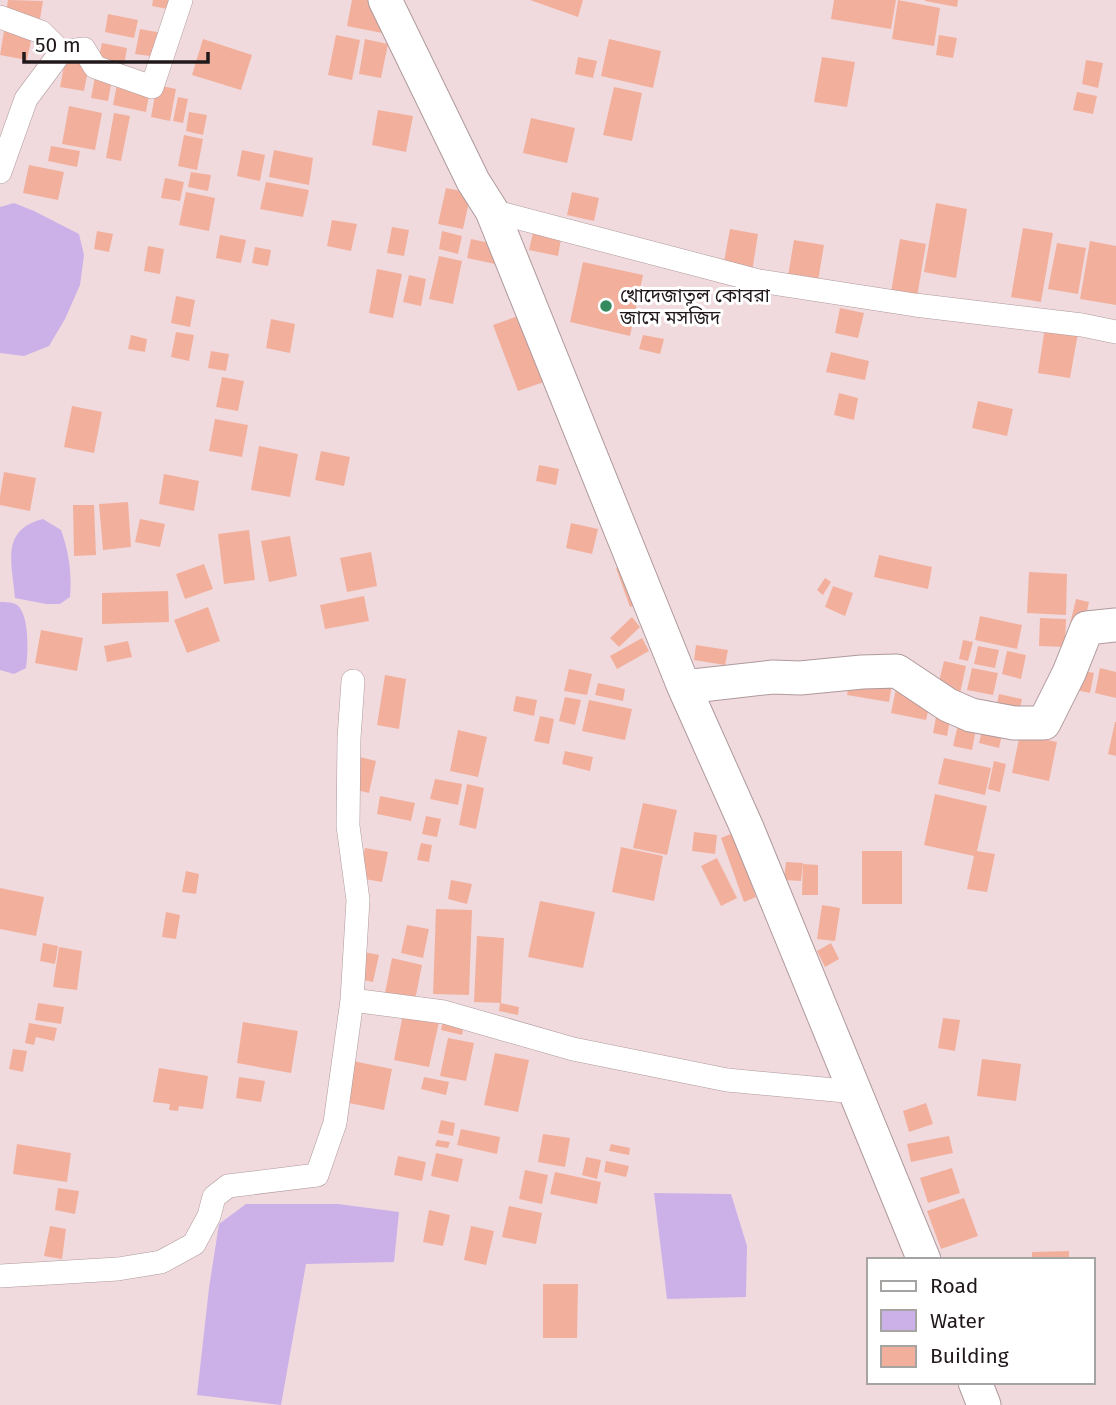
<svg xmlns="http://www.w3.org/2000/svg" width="1116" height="1405" font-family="'Fira Sans','Noto Sans Bengali',sans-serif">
	<rect width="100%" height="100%" fill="#f0dade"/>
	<!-- water -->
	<path fill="#ccb1e9" d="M 14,203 L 34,211 L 79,234 L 84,255 L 80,285 L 65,319 L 49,346 L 24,356 L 0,353 L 0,207 Z
		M 43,519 L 61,530 C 69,552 72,574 70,597 L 60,604 L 46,604 L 15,598 C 12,562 0,530 43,519 Z
		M 0,602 C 5,602 13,602 17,605 C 30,615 28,654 26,668 L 14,674 L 0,670 Z
		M 654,1193 L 731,1194 L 747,1246 L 746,1297 L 667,1299 Z
		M 246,1204 L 338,1204 L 399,1212 L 394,1262 L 306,1264 L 281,1405 L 197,1395 L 209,1288 L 219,1224 Z"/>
	<!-- building -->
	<path fill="#f2b09c" d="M 8,0 L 43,1 L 40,19 L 6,13 Z
		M 153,0 L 175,0 L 173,10 L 152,6 Z
		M 352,0 L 376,0 L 384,17 L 382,33 L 347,26 Z
		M 530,0 L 583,0 L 578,17 Z
		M 834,0 L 896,0 L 891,29 L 831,19 Z
		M 898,0 L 940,8 L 934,46 L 892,39 Z
		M 925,0 L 958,0 L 957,7 L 925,1 Z
		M 108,14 L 138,20 L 134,38 L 105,32 Z
		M 5,25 L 33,31 L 27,60 L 0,55 Z
		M 140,29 L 162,33 L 157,57 L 135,54 Z
		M 336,35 L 360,40 L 352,80 L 328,75 Z
		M 939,35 L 957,38 L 953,58 L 936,55 Z
		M 203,39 L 252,55 L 241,90 L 192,75 Z
		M 365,39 L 388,44 L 381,78 L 359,74 Z
		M 609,39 L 661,51 L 653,88 L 601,76 Z
		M 102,43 L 127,48 L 124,66 L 98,61 Z
		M 578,57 L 597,61 L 593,78 L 575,74 Z
		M 822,57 L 855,62 L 847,107 L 814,102 Z
		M 1086,60 L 1103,63 L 1098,88 L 1082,84 Z
		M 65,61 L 89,65 L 84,91 L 60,87 Z
		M 95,77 L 112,80 L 108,101 L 91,98 Z
		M 117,84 L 150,90 L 146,112 L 113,105 Z
		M 157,85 L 176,89 L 170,121 L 151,117 Z
		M 614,87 L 642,93 L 632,141 L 603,135 Z
		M 1077,92 L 1097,96 L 1093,114 L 1073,110 Z
		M 178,97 L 188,99 L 183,123 L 173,121 Z
		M 69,106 L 102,113 L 95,150 L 62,144 Z
		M 378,110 L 413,116 L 406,152 L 372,145 Z
		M 189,112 L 207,115 L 203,135 L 186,131 Z
		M 114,113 L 130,116 L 121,161 L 106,158 Z
		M 531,118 L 575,128 L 567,163 L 523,153 Z
		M 184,135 L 203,139 L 197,170 L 178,166 Z
		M 51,146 L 80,151 L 77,167 L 48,161 Z
		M 242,150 L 265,155 L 260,181 L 237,176 Z
		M 274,150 L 313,158 L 309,185 L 269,177 Z
		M 29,165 L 64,172 L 58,200 L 23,193 Z
		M 191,172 L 211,175 L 208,191 L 188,187 Z
		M 165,178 L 184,182 L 180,201 L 161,198 Z
		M 266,182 L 309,190 L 303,217 L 260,209 Z
		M 446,188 L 471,193 L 463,229 L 438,224 Z
		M 186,192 L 215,198 L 209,231 L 179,225 Z
		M 572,192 L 599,198 L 594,221 L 567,215 Z
		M 936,203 L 967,209 L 956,278 L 924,272 Z
		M 332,220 L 357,224 L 351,251 L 327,246 Z
		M 392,227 L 409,230 L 404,256 L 387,253 Z
		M 534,228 L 562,234 L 558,256 L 529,250 Z
		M 1023,228 L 1053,233 L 1041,302 L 1011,297 Z
		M 730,229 L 758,234 L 752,272 L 723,267 Z
		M 97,231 L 113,234 L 109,252 L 94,249 Z
		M 442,231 L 462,236 L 458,254 L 439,249 Z
		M 220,235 L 246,240 L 241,263 L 216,258 Z
		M 471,239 L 504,246 L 500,265 L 467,258 Z
		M 900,239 L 926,244 L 917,297 L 891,292 Z
		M 794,240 L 824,245 L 817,287 L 787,282 Z
		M 1090,241 L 1116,246 L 1116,305 L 1080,299 Z
		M 1057,243 L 1086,248 L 1078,294 L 1048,289 Z
		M 148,246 L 164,249 L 160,274 L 144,271 Z
		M 255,247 L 271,250 L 268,266 L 252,263 Z
		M 439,256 L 462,261 L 453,304 L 429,299 Z
		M 583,262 L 643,275 L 630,336 L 570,322 Z
		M 377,269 L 402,274 L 393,318 L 369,313 Z
		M 409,275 L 426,279 L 421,306 L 403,302 Z
		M 176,296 L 195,300 L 190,327 L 171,323 Z
		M 840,308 L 864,313 L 858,338 L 835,333 Z
		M 518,316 L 544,382 L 518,391 L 493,325 Z
		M 271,319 L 295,324 L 290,353 L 266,348 Z
		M 1045,327 L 1078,333 L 1070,378 L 1038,373 Z
		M 176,332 L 194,335 L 189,361 L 171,357 Z
		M 131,335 L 147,339 L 145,352 L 128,349 Z
		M 643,335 L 664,339 L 660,354 L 639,349 Z
		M 211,351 L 229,354 L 226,371 L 208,368 Z
		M 831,352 L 869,361 L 865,380 L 826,372 Z
		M 222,377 L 244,381 L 238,411 L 216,407 Z
		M 839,393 L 858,398 L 854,420 L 834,415 Z
		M 978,401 L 1013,409 L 1007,436 L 972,428 Z
		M 72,406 L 102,412 L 94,453 L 64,447 Z
		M 215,419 L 248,425 L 242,457 L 209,451 Z
		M 259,446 L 298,454 L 290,497 L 251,490 Z
		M 321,451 L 350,457 L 344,486 L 315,480 Z
		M 539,465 L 559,469 L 556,485 L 536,481 Z
		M 4,472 L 36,478 L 30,511 L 0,505 L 0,496 Z
		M 164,474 L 199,481 L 194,511 L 159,504 Z
		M 128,502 L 131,547 L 103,550 L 99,504 Z
		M 73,505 L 94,505 L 96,555 L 74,556 Z
		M 140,519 L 165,524 L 160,547 L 135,542 Z
		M 571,523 L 598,529 L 592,554 L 566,548 Z
		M 249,530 L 255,580 L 224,584 L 218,534 Z
		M 290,536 L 297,576 L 269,582 L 261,541 Z
		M 371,552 L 377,586 L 347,592 L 340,558 Z
		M 879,555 L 932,567 L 928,589 L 874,577 Z
		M 628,563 L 643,603 L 630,607 L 616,568 Z
		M 204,564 L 213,589 L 185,599 L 176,574 Z
		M 1029,572 L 1067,574 L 1066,615 L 1027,613 Z
		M 825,578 L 831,582 L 823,595 L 817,590 Z
		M 833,586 L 853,593 L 845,616 L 825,607 Z
		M 168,591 L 169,622 L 102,624 L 102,593 Z
		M 364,596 L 369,621 L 325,629 L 320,605 Z
		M 1076,599 L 1089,602 L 1083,628 L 1070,624 Z
		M 208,607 L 220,641 L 187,653 L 174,620 Z
		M 980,616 L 1022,625 L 1017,649 L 975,640 Z
		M 632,617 L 640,627 L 619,647 L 610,638 Z
		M 1040,618 L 1066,619 L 1065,647 L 1039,646 Z
		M 41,630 L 83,638 L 77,671 L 35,663 Z
		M 642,638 L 649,651 L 617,669 L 610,656 Z
		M 963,640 L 973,642 L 968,661 L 959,659 Z
		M 128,641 L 132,657 L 107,662 L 104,646 Z
		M 696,645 L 728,650 L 725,665 L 694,660 Z
		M 978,646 L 999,650 L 995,668 L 974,664 Z
		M 1007,651 L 1026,655 L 1021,679 L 1002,674 Z
		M 944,661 L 966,666 L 959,698 L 936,694 Z
		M 852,665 L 894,673 L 889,702 L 847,695 Z
		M 972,668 L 998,673 L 993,695 L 967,690 Z
		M 1071,668 L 1094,673 L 1090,693 L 1067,688 Z
		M 1100,668 L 1116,672 L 1116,698 L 1095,693 Z
		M 569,669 L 592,674 L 587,695 L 564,691 Z
		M 900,669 L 936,677 L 926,720 L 891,713 Z
		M 385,675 L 406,679 L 399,729 L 377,725 Z
		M 598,683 L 625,689 L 623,701 L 595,695 Z
		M 999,694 L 1022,699 L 1018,718 L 995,713 Z
		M 516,696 L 537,700 L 534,716 L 513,711 Z
		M 565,697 L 581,700 L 575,725 L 559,721 Z
		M 589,700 L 632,709 L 625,740 L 582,731 Z
		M 939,701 L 953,705 L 947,736 L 933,733 Z
		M 986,713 L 1006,717 L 999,748 L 979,743 Z
		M 540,716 L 554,719 L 549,744 L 534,741 Z
		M 1115,722 L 1116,722 L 1116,756 L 1108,754 Z
		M 958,725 L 976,729 L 972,750 L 953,746 Z
		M 458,730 L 487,737 L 478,777 L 450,771 Z
		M 1020,734 L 1057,742 L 1049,781 L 1012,773 Z
		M 565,751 L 593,757 L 590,771 L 562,764 Z
		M 360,757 L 376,761 L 369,793 L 353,789 Z
		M 944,758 L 991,768 L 985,795 L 938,784 Z
		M 994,761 L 1006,764 L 1000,792 L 988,789 Z
		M 435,779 L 462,784 L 458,805 L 430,799 Z
		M 467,784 L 484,788 L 476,829 L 459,825 Z
		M 935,794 L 987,806 L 977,851 L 995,854 L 987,892 L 967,889 L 974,856 L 924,845 Z
		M 380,796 L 415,803 L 411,821 L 377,814 Z
		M 643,803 L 677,810 L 667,855 L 633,848 Z
		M 426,816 L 441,819 L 437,837 L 422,834 Z
		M 694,832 L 717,835 L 715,854 L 692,851 Z
		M 733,833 L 756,897 L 744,902 L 721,838 Z
		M 421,843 L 432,845 L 429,862 L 417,860 Z
		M 621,847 L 663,856 L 654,901 L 612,892 Z
		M 365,848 L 388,852 L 382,882 L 359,878 Z
		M 862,851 L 902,851 L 902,904 L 862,904 Z
		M 717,858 L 737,898 L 721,906 L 701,866 Z
		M 786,862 L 803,863 L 801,881 L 784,880 Z
		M 803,864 L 818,865 L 818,895 L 802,895 Z
		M 186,871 L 199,874 L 196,894 L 182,892 Z
		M 451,880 L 472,884 L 467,904 L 448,899 Z
		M 0,888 L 44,897 L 36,936 L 0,929 Z
		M 540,901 L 595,912 L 583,968 L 528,957 Z
		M 822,905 L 840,908 L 835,941 L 817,939 Z
		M 436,909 L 472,910 L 469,995 L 433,994 Z
		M 166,912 L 180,915 L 176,939 L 162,937 Z
		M 407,925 L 429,929 L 423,958 L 401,953 Z
		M 477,936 L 504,938 L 501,1003 L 474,1002 Z
		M 43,943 L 58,946 L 55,964 L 40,961 Z
		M 831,943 L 839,959 L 825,967 L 817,951 Z
		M 59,947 L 82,951 L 77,990 L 53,987 Z
		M 364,952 L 379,955 L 373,982 L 359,979 Z
		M 392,958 L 422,965 L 415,1000 L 385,993 Z
		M 38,1003 L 64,1007 L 61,1024 L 35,1020 Z
		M 500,1003 L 519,1007 L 518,1015 L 499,1011 Z
		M 403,1014 L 439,1022 L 429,1067 L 394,1060 Z
		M 943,1018 L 960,1020 L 955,1051 L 938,1048 Z
		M 443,1021 L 464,1025 L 462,1035 L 441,1030 Z
		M 243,1022 L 298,1031 L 291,1073 L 237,1063 Z
		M 29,1023 L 57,1028 L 54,1041 L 36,1037 L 34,1045 L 25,1043 Z
		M 448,1038 L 474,1043 L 466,1081 L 440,1076 Z
		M 13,1049 L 27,1051 L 23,1072 L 9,1069 Z
		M 495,1053 L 529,1060 L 518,1112 L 484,1105 Z
		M 982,1059 L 1021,1064 L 1016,1101 L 977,1096 Z
		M 353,1061 L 392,1069 L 384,1110 L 344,1102 Z
		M 159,1068 L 208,1076 L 203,1109 L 179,1106 L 178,1111 L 169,1110 L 170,1104 L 153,1102 Z
		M 239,1077 L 265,1081 L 261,1102 L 236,1098 Z
		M 424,1077 L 449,1082 L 446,1095 L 421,1089 Z
		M 926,1103 L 933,1124 L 909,1132 L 903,1111 Z
		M 441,1120 L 455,1123 L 453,1136 L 438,1133 Z
		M 461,1129 L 500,1137 L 497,1154 L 457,1145 Z
		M 543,1134 L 570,1138 L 565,1167 L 538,1162 Z
		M 949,1136 L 953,1153 L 911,1162 L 907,1144 Z
		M 437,1140 L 450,1142 L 448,1148 L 435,1146 Z
		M 17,1144 L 71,1153 L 67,1182 L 13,1174 Z
		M 611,1144 L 630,1148 L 629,1155 L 609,1151 Z
		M 436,1153 L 463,1159 L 458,1182 L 431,1176 Z
		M 398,1156 L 426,1162 L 422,1181 L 394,1175 Z
		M 586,1157 L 601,1160 L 597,1179 L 582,1175 Z
		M 606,1161 L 629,1166 L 626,1177 L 604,1172 Z
		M 952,1168 L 960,1193 L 928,1203 L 920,1178 Z
		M 525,1170 L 548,1175 L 542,1204 L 519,1199 Z
		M 555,1172 L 601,1182 L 597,1204 L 550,1194 Z
		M 58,1188 L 79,1191 L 75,1214 L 55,1210 Z
		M 964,1198 L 978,1236 L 941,1249 L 927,1211 Z
		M 509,1206 L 542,1213 L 536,1244 L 502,1237 Z
		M 429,1210 L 450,1215 L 443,1246 L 423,1242 Z
		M 50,1226 L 66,1229 L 62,1259 L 44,1256 Z
		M 471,1226 L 494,1231 L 486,1265 L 464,1260 Z
		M 1069,1251 L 1069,1260 L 1032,1260 L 1032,1252 Z
		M 543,1284 L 578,1284 L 577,1338 L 543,1338 Z"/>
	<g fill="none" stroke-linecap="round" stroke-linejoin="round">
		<!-- street casing -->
		<g stroke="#ae999c" stroke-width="24">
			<path id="street" d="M 0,17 L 41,32 L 61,52
				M 0,172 L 26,99 L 61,52 L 84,49 L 95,67 L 152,87 L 181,0
				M 492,211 L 759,281 L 915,305 L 1082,325 L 1116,332
				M 352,1000 L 444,1012 L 573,1049 L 727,1080 L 856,1092
				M 0,1276 L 118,1269 L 161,1262 L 194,1244 L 209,1216 L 214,1197 L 228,1186 L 317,1175 L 335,1123 L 352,1000 L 358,900 L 348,826 L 349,738 L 353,681"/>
		</g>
		<!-- secondary casing -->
		<g stroke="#ae999c" stroke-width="35">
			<path id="secondary" d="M 385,0 L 473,181 L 492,211 L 684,687 L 747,828 L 924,1260
				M 684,687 L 773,677 L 800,678 L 862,672 L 897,671 L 948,705 L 971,715 L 1014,723 L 1044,723 L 1069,673 L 1087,628 L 1116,625
				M 975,1382 L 984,1405"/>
		</g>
		<!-- street -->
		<use href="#street" stroke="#fff" stroke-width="23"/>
		<!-- secondary -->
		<use href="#secondary" stroke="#fff" stroke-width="33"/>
	</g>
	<!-- markers -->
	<circle fill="#358b5f" stroke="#fff" stroke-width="2.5" cx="606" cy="306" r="7"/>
	<g text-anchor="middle" stroke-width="6" stroke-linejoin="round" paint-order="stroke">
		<!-- poi labels -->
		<g font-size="19" fill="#20181a" stroke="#fff" text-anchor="start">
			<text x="620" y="302">খোদেজাতুল কোবরা<tspan x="620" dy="22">জামে মসজিদ</tspan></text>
		</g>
	</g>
	<!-- legend -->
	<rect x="867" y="1258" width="228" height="126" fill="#ffffff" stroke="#a6a3a3" stroke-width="2"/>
	<rect x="881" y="1281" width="35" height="10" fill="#ffffff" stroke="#a6a3a3" stroke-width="2"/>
	<text x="930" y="1293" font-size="21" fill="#20181a">Road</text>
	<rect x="881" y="1310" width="35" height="21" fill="#ccb1e9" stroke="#a6a3a3" stroke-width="2"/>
	<text x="930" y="1328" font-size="21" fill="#20181a">Water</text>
	<rect x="881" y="1346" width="35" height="21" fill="#f2b09c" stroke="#a6a3a3" stroke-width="2"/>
	<text x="930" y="1363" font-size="21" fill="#20181a">Building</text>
	<!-- scale -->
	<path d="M24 52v10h184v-10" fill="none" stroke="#20181a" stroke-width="3.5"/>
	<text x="35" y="52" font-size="21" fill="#20181a" stroke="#ffffff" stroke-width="5" paint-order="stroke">50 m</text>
</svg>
